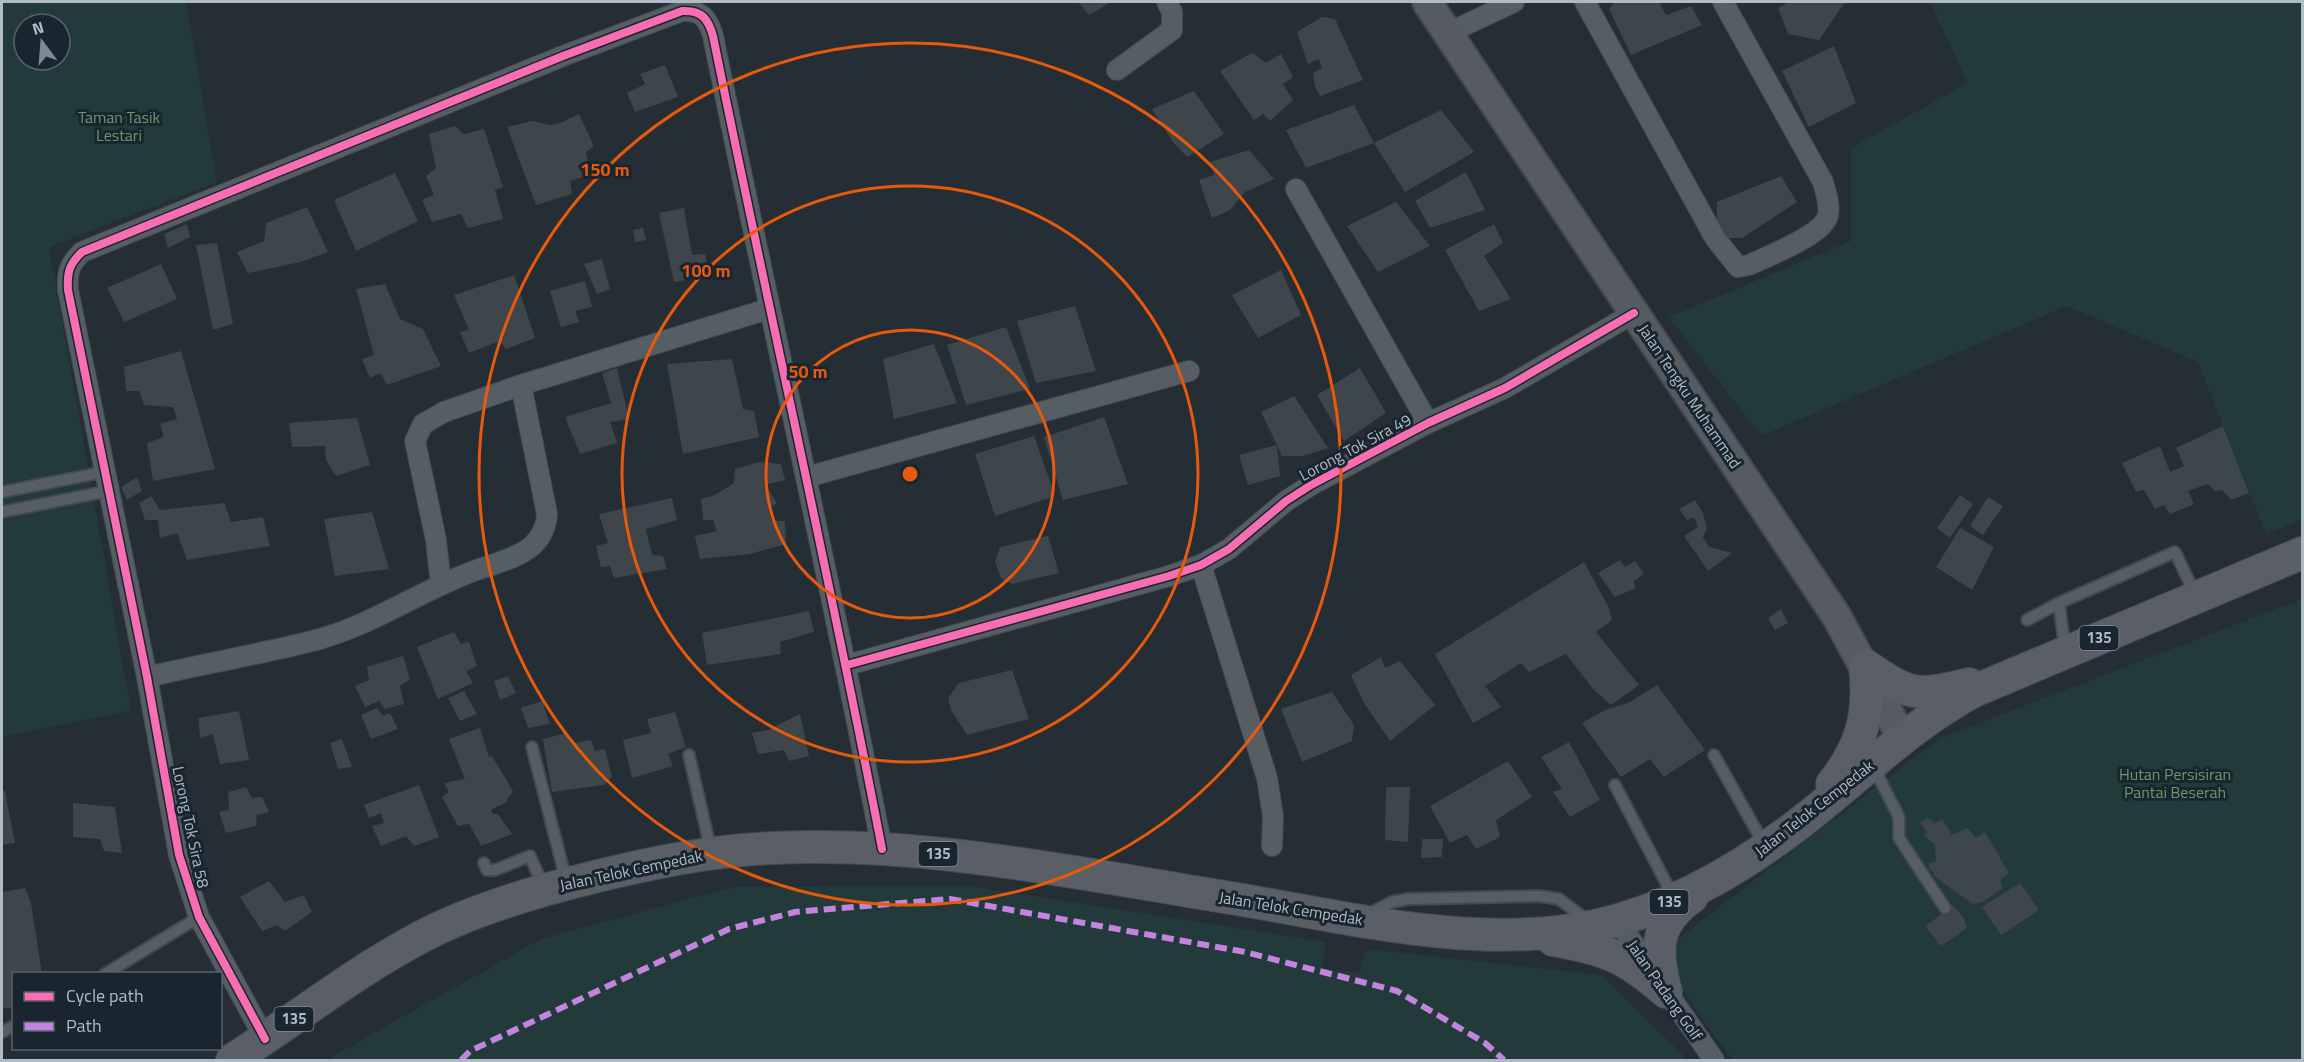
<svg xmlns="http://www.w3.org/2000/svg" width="2304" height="1062" font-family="'Titillium Web',sans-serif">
	<rect width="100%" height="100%" fill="#262e35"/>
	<!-- green -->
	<path fill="#233a3a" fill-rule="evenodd" d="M 2,2 L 186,2 L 217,182 L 49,247 L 131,711 L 2,737 ZM 24,24 L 60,24 L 60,60 L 24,60 Z
		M 1930,2 L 2302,2 L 2302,519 L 2266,535 L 2198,362 L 2067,306 L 1761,436 L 1669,317 L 1851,241 L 1851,148 L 1968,83 Z
		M 2302,599 L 2302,1060 L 1732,1060 L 1670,973 L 1674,942 L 1940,738 Z
		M 970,886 L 1326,942 L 1322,968 L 1359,973 L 1367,949 L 1601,975 L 1682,1054 L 1686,1060 L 326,1060 L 541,939 L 733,887 Z"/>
	<!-- building -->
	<path fill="#3e454b" d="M 1078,2 L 1111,2 L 1089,15 Z
		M 1615,2 L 1659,2 L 1666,15 L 1691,6 L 1702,25 L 1631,55 L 1609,9 Z
		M 1789,2 L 1845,2 L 1819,40 L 1788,34 L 1778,8 Z
		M 1322,17 L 1335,19 L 1363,80 L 1320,96 L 1315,87 L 1313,73 L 1322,68 L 1319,59 L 1308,64 L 1297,32 Z
		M 1834,46 L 1856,103 L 1809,127 L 1782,71 Z
		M 1252,53 L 1266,63 L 1281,54 L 1293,77 L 1283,84 L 1293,100 L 1270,121 L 1263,114 L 1254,120 L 1220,71 Z
		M 665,65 L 678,97 L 635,112 L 627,93 L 645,84 L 640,74 Z
		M 1194,91 L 1224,134 L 1187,157 L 1173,142 L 1152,109 Z
		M 1354,105 L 1374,143 L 1306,168 L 1286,130 Z
		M 1441,110 L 1474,152 L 1405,192 L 1374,143 Z
		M 579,114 L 594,146 L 586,152 L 590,175 L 570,181 L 572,194 L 536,205 L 507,127 L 533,121 L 550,125 L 561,123 Z
		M 455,126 L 464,134 L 484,129 L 503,187 L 495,190 L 503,219 L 468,228 L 461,214 L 432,222 L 422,200 L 434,195 L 426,176 L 436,168 L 429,134 Z
		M 1249,150 L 1274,179 L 1245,192 L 1230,210 L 1212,218 L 1199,180 L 1214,175 L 1210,162 Z
		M 1466,172 L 1485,210 L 1430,228 L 1415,201 Z
		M 395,173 L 418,221 L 356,251 L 334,200 Z
		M 1781,176 L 1797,202 L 1742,238 L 1717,238 L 1717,202 Z
		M 1396,202 L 1430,246 L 1378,272 L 1347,226 Z
		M 307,207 L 328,252 L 301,262 L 248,273 L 237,252 L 264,241 L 266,223 Z
		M 684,208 L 692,255 L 705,254 L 709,276 L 674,282 L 659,213 Z
		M 187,224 L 190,237 L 168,248 L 164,234 Z
		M 1494,224 L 1503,243 L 1484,256 L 1511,299 L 1479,311 L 1445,250 Z
		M 643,228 L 646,240 L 635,242 L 633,230 Z
		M 217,243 L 233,324 L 213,330 L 196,245 Z
		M 602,259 L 610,289 L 597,294 L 584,264 Z
		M 161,264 L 177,299 L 124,322 L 107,288 Z
		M 1281,270 L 1301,315 L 1258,338 L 1232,295 Z
		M 514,275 L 535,338 L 506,349 L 500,341 L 469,353 L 460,332 L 469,330 L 454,295 Z
		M 585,281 L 592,307 L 575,311 L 579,322 L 561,327 L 550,291 Z
		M 385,284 L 400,319 L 423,329 L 441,366 L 387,385 L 380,373 L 370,378 L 362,359 L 374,355 L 356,289 Z
		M 1075,306 L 1096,371 L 1036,383 L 1017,321 Z
		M 1006,327 L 1030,389 L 966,405 L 947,345 Z
		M 934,344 L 957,403 L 894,419 L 883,359 Z
		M 181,351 L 215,469 L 153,481 L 147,443 L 164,437 L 160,424 L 177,419 L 173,407 L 144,405 L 139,391 L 126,391 L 124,367 Z
		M 732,359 L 743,409 L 754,411 L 759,437 L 683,454 L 667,364 Z
		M 617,368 L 629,419 L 610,422 L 617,443 L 580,454 L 565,417 L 611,403 L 602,373 Z
		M 1360,368 L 1386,413 L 1344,441 L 1317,395 Z
		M 1294,396 L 1328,448 L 1303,456 L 1282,456 L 1277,445 L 1280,476 L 1248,485 L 1239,455 L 1277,445 L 1261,412 Z
		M 1104,417 L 1128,484 L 1063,500 L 1044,437 Z
		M 357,418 L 370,465 L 336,476 L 326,460 L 325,446 L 292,447 L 289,423 Z
		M 2223,426 L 2249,493 L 2231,500 L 2222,490 L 2215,491 L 2208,484 L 2188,491 L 2194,504 L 2170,514 L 2164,505 L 2155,509 L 2144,490 L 2136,492 L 2122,463 L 2160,446 L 2170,472 L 2184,466 L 2176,448 Z
		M 1034,436 L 1055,496 L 995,516 L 975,454 Z
		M 759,462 L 781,464 L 785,480 L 765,485 L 777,503 L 768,509 L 772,521 L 785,521 L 786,544 L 750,554 L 700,559 L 695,536 L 717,531 L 713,520 L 703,520 L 701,499 L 715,495 L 734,483 L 735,469 Z
		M 137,477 L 142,491 L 127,500 L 121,487 Z
		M 1960,495 L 1973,504 L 1950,538 L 1937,528 Z
		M 151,496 L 160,510 L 224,503 L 231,522 L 263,517 L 270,546 L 187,560 L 177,533 L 160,538 L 158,520 L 145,520 L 139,503 Z
		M 1988,497 L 2003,506 L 1983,535 L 1970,526 Z
		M 672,498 L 677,520 L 646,529 L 652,555 L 663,556 L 667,569 L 614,578 L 610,566 L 601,567 L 596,546 L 608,543 L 599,514 Z
		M 1695,500 L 1703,513 L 1707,529 L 1703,537 L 1709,547 L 1732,553 L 1708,571 L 1684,536 L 1698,527 L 1694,517 L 1687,520 L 1679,509 Z
		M 372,512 L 389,569 L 335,576 L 324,519 Z
		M 1960,528 L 1994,547 L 1972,590 L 1936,567 Z
		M 1048,536 L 1059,573 L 1012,584 L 1001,578 L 995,561 L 1000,547 Z
		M 1620,560 L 1625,567 L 1635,561 L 1644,574 L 1633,582 L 1636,588 L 1615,597 L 1598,573 Z
		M 1584,562 L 1608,606 L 1612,620 L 1596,632 L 1639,685 L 1611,705 L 1593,689 L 1566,654 L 1529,672 L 1521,663 L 1485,686 L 1501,707 L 1473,723 L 1435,654 Z
		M 1781,609 L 1788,623 L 1775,630 L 1768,618 Z
		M 809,611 L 814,632 L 780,642 L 781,654 L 707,665 L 702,633 Z
		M 454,632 L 461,644 L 469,642 L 477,666 L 466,671 L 473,683 L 438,699 L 417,647 Z
		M 403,656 L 410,679 L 400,686 L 404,704 L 385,709 L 379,701 L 365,707 L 355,686 L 369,680 L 367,667 Z
		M 1381,657 L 1385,668 L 1400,661 L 1435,705 L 1390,741 L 1364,703 L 1351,675 Z
		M 1012,670 L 1029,719 L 967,735 L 951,710 L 948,698 L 959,683 Z
		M 508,676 L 516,693 L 500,700 L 494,681 Z
		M 1657,685 L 1705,750 L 1664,777 L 1650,759 L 1621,777 L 1582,723 L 1607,709 L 1628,703 Z
		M 464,691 L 477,714 L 460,721 L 448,698 Z
		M 1332,692 L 1354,725 L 1352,741 L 1302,762 L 1281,709 Z
		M 542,701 L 550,724 L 528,728 L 521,708 Z
		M 377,708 L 383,716 L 390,713 L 398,729 L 371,739 L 361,715 Z
		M 239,711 L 249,760 L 220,764 L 213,734 L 200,738 L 198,718 Z
		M 675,712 L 686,747 L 668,754 L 673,766 L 632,778 L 623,740 L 651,733 L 647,719 Z
		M 800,714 L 809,756 L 789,761 L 784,750 L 758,754 L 752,733 L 768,730 Z
		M 480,728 L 489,757 L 492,756 L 513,791 L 505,803 L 491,810 L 493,814 L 498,814 L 512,834 L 481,846 L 469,824 L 458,826 L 442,797 L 449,792 L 444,783 L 465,779 L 449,739 Z
		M 567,733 L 571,744 L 591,740 L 595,751 L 605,749 L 612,777 L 604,785 L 552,792 L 543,739 Z
		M 342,739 L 352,767 L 338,769 L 330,743 Z
		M 1569,742 L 1600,800 L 1570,817 L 1553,792 L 1562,789 L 1541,757 Z
		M 1508,761 L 1532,797 L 1496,820 L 1500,837 L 1476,849 L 1467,835 L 1450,843 L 1430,806 Z
		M 419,785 L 439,837 L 414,846 L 406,836 L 381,846 L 372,826 L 384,823 L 381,813 L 369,818 L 364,805 Z
		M 246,787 L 252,798 L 262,797 L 269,812 L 257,815 L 256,826 L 226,833 L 219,812 L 229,810 L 228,792 Z
		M 1386,787 L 1410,787 L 1408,842 L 1385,840 Z
		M 2,791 L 5,791 L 15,843 L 2,845 Z
		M 73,803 L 115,807 L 122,853 L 104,851 L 100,839 L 73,837 Z
		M 1927,817 L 1935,823 L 1942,819 L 1952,835 L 1967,828 L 1976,838 L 1985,832 L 2009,873 L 2000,880 L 2003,888 L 1983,902 L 1973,904 L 1934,876 L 1934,872 L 1929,870 L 1929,863 L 1936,862 L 1935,845 L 1924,835 L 1927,832 L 1920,823 Z
		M 1422,839 L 1443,839 L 1442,857 L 1421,858 Z
		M 269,881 L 285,902 L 304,895 L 312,912 L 285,931 L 277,925 L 262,931 L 240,897 Z
		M 2020,883 L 2039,910 L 2001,935 L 1982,907 Z
		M 25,888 L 31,903 L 42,974 L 14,974 L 14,1008 L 2,1008 L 2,892 Z
		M 1953,906 L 1964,918 L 1967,928 L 1941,946 L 1925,926 Z"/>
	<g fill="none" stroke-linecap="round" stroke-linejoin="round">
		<!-- service casing -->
		<g stroke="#444a50" stroke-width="14">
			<path id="service" d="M 2,492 L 104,472
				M 2,512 L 108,491
				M 2059,603 L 2065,649
				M 2027,620 L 2059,603 L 2175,552 L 2195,594
				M 532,747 L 566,880
				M 689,755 L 711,851
				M 1714,755 L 1765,846
				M 1873,766 L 1899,817 L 1899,838 L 1945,908
				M 1615,785 L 1673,896
				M 484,863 L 487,870 L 495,870 L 530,856 L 544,888
				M 1369,914 L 1392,902 L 1408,899 L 1539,896 L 1559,899 L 1588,921
				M 105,974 L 199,917
				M 2,1032 L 14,1026"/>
		</g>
		<!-- minor casing -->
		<g stroke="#444a50" stroke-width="22">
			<path id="minor" d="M 1585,2 L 1715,238 L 1738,267 L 1749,265 C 1768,256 1824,235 1828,215 C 1830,204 1826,193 1823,182 L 1723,2
				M 1448,33 L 1514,2
				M 1117,70 L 1172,30 L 1172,12 L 1167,2
				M 1296,189 L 1428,423
				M 807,477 L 1189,371
				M 1201,565 L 1267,778 L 1273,816 L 1272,846
				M 441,585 L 436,540 L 415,441 L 423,424 L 444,412 L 521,385 L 768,309
				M 847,665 L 1169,576 L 1201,565 L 1229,549 L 1286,501 L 1311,485 L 1428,423 L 1505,388 L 1634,313
				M 147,677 C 203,664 261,654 316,640 C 369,626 416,594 466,574 C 498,560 544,558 547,514 L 521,385
				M 1617,920 L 1714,1060
				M 265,1039 L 199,917 L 179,855 L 147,677 L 68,290 C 67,273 69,264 82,252 L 563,56 L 682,11 C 701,10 708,18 713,36 C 768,308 830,577 882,849"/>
		</g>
		<!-- secondary casing -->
		<g stroke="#444a50" stroke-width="32">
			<path id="secondary" d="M 1427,2 L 1837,617 L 1902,738"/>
		</g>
		<!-- primary casing -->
		<g stroke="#434b52" stroke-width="34">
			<path id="primary" d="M 1865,665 C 1910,696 1916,697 1969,684
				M 1832,784 C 1863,745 1870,714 1865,665
				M 1553,940 C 1605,949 1625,956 1666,992
				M 1666,992 C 1655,950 1654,924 1692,897
				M 232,1060 C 295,1020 354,972 421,937 C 473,909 540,890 598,876 C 656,862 714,850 774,848 C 927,841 1080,874 1231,898 C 1346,917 1477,951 1594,926 C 1683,907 1762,856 1831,798 C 1877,760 1920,720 1974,691 L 2302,553"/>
		</g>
		<!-- service -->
		<use href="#service" stroke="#565d63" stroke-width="10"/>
		<!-- minor -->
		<use href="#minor" stroke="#565d63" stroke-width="20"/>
		<!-- secondary -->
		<use href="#secondary" stroke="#555b61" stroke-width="28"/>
		<!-- primary -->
		<use href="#primary" stroke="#595f65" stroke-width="32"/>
		<!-- quiet -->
		<path stroke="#c483df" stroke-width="6" stroke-dasharray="12 6" stroke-linecap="butt" d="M 461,1060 L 470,1051 L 729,929 L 795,912 L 950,899 L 1245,952 L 1397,991 L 1485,1043 L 1504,1060"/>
		<!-- cycleway casing -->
		<g stroke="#192630" stroke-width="11">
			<path id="cycleway" d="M 847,665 L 1169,576 L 1201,565 L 1229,549 L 1286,501 L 1311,485 L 1428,423 L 1505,388 L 1634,313
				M 265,1039 L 199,917 L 179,855 L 147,677 L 68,290 C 67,273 69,264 82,252 L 563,56 L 682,11 C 701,10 708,18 713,36 C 768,308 830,577 882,849"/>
		</g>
		<!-- cycleway -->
		<use href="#cycleway" stroke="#f96db3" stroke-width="8"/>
	</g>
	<!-- distance rings -->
	<g fill="none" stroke="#e8590c" stroke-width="3">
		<circle cx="910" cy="474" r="144"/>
		<circle cx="910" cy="474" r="288"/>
		<circle cx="910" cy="474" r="431"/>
	</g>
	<g text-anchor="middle" stroke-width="6" stroke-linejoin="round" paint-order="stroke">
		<!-- shield labels -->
		<g fill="#192630" stroke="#828f9a" stroke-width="1.5">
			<rect x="2079.5" y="626" width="39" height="24" rx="4.5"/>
			<rect x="918.5" y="842" width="39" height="24" rx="4.5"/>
			<rect x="1649.5" y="890" width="39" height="24" rx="4.5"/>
			<rect x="274.5" y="1007" width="39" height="24" rx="4.5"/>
		</g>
		<g font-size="15" font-weight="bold" fill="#afbcc7">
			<text x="2099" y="643">135</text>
			<text x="938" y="859">135</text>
			<text x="1669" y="907">135</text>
			<text x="294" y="1024">135</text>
		</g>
		<!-- park labels -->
		<g font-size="16" fill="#659969" stroke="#192630">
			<text x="119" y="123">Taman Tasik<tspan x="119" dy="18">Lestari</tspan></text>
			<text x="2175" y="780">Hutan Persisiran<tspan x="2175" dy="18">Pantai Beserah</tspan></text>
		</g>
		<!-- street labels -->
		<g font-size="16" fill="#afbcc7" stroke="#192630">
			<text transform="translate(1690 396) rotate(56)" y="6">Jalan Tengku Muhammad</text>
			<text transform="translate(1355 447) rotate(-28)" y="6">Lorong Tok Sira 49</text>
			<text transform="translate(1814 808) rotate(-38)" y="6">Jalan Telok Cempedak</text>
			<text transform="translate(191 827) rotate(78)" y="6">Lorong Tok Sira 58</text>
			<text transform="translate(631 870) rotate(-12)" y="6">Jalan Telok Cempedak</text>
			<text transform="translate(1291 908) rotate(9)" y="6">Jalan Telok Cempedak</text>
			<text transform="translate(1665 990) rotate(55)" y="6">Jalan Padang Golf</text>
		</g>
	</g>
	<circle cx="910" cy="474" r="9" fill="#e8590c" stroke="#192630" stroke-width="3"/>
	<g font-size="18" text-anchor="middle" font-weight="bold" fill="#e8590c" stroke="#192630" stroke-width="6" stroke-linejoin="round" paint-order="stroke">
		<text x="605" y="176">150 m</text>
		<text x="706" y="277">100 m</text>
		<text x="808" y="378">50 m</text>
	</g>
	<!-- border -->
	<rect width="2304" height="1062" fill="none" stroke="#afbcc7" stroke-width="6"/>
	<!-- legend -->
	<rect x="12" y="972" width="210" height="78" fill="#192630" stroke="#55626c" stroke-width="1.5"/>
	<rect x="24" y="992" width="30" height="9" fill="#f96db3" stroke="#55626c" stroke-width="1.5"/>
	<text x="66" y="1002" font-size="18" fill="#afbcc7">Cycle path</text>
	<rect x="24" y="1022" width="30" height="9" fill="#c483df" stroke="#55626c" stroke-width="1.5"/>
	<text x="66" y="1032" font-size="18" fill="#afbcc7">Path</text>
	<!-- north arrow -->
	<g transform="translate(42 42) rotate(344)"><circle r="28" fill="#192630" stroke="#55626c" stroke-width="1.5"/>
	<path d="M0-4.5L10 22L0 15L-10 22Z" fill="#7f8a94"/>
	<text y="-9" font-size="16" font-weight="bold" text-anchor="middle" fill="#afbcc7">N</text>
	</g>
</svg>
